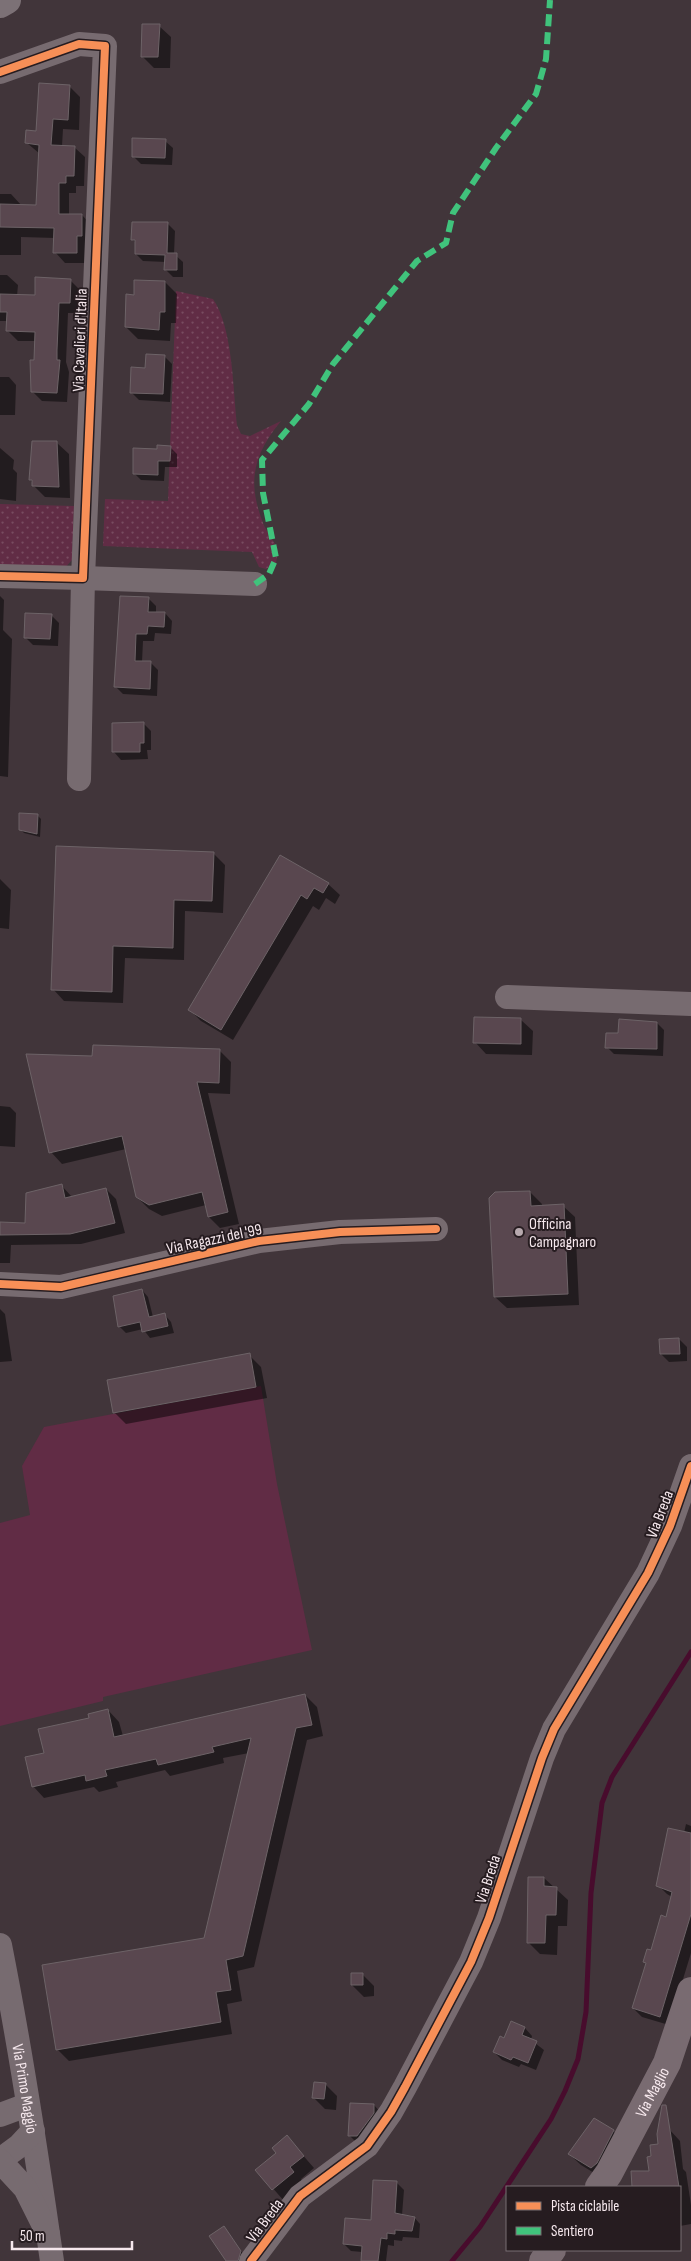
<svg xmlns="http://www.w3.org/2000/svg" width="691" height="2261" font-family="'Sofia Sans Condensed',sans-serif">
	<defs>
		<pattern id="park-dots" width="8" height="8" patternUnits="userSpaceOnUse" patternTransform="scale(1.25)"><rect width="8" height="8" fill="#612c45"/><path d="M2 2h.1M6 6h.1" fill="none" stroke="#784b60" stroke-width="1.8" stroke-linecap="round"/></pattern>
	</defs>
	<rect width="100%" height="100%" fill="#41353a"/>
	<!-- park -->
	<path fill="url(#park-dots)" d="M 176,291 L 213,299 C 233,328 233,390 237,425 L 241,434 L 250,436 L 281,421 C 253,455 247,482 263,523 C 267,533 275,541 278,551 L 276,563 L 266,569 L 259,567 L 252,552 L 103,546 L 105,499 L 168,501 Z
		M 0,504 L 74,506 L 72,560 L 62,571 L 0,569 Z"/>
	<!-- pitch -->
	<path fill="#612c45" d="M 261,1386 L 277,1484 L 312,1650 L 103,1697 L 103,1701 L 0,1726 L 0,1523 L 30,1515 L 22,1466 L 44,1427 Z"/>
	<!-- shadow -->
	<path fill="#0007" d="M 159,26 L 171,37 L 170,68 L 154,68 L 142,56 Z
		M 69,86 L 80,97 L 79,130 L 63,129 L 62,146 L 74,147 L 85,157 L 84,186 L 76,186 L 76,193 L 69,193 L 69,215 L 82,215 L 92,226 L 87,263 L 65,263 L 55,252 L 55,238 L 21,237 L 21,255 L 0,255 L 0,194 L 11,194 L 22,206 L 38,206 L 40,154 L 27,143 L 38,132 Z
		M 165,141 L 173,148 L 172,165 L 141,164 L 133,156 Z
		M 168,224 L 175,231 L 174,254 L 183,262 L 183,277 L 173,277 L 165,269 L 166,262 L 143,261 L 136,254 L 136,243 L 132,239 Z
		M 0,275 L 7,275 L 18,285 L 17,296 L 36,297 L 70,280 L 80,290 L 79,313 L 68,313 L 66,362 L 69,372 L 67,402 L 42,401 L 32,391 L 36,341 L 18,341 L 7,330 L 8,321 L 0,321 Z
		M 165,282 L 177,294 L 176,323 L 171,323 L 170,341 L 138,339 L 126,327 L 135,296 Z
		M 164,356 L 172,364 L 170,402 L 139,400 L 131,392 L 146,369 Z
		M 0,377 L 9,377 L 16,385 L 15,415 L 0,415 Z
		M 57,443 L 69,454 L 70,498 L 45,497 L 34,486 L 30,479 Z
		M 170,447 L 177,454 L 177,467 L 165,467 L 164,481 L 141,480 L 134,473 L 158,450 Z
		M 0,448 L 14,460 L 13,469 L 17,473 L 16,501 L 0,499 Z
		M 0,596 L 4,600 L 3,630 L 12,639 L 8,777 L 0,776 Z
		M 148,598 L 156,606 L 156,613 L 165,613 L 172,621 L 171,634 L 155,633 L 154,641 L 143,641 L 142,662 L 151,663 L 158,670 L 157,696 L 123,694 L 116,687 Z
		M 51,615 L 59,623 L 58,646 L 33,645 L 25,637 Z
		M 143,723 L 151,731 L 151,750 L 147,750 L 148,759 L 121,760 L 114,752 Z
		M 37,815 L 41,819 L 40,837 L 24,833 L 20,829 Z
		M 213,853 L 225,865 L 223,913 L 185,911 L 184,960 L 125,958 L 123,1003 L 64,1001 L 53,989 Z
		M 280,857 L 328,884 L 340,895 L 335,904 L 326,898 L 319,910 L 313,906 L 233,1040 L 201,1021 L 190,1010 Z
		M 0,879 L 11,890 L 9,929 L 0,928 Z
		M 521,1020 L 533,1031 L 532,1055 L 486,1054 L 475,1042 Z
		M 657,1023 L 664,1030 L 663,1056 L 614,1054 L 607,1047 L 619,1034 Z
		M 219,1050 L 231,1062 L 230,1094 L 208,1093 L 239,1224 L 220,1228 L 209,1217 L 206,1205 L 162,1216 L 149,1209 L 137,1197 L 126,1149 L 62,1164 L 51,1152 L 94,1057 Z
		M 0,1106 L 10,1107 L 16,1113 L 15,1147 L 0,1146 Z
		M 61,1185 L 72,1197 L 106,1189 L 116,1199 L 125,1233 L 81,1244 L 11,1245 L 10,1263 L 0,1263 L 0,1223 L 26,1224 Z
		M 530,1192 L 542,1204 L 542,1207 L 563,1206 L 575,1217 L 579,1305 L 507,1308 L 495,1297 Z
		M 142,1290 L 148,1297 L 153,1317 L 165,1315 L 171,1322 L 174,1333 L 150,1338 L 143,1329 L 126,1333 L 119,1326 Z
		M 0,1309 L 5,1314 L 12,1361 L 0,1362 Z
		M 679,1339 L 687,1347 L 687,1361 L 669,1362 L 661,1354 Z
		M 249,1355 L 261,1367 L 267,1398 L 126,1424 L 114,1412 Z
		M 305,1695 L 317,1707 L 323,1736 L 307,1740 L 254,1967 L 237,1971 L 242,2001 L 227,2004 L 232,2034 L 69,2061 L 58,2050 L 205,1939 L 249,1753 L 223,1758 L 224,1763 L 170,1776 L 165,1770 L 116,1782 L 118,1787 L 99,1792 L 94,1787 L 44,1798 L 33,1786 L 45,1754 L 90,1718 L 108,1710 L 119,1722 L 123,1736 Z
		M 686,1824 L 691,1826 L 691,1953 L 669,2025 L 642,2017 L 633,2008 L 647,1965 L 644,1962 L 652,1952 L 667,1919 L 672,1897 L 667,1894 L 658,1885 L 684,1833 Z
		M 544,1878 L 568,1900 L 567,1926 L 558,1926 L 557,1955 L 540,1954 L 528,1942 Z
		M 362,1974 L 374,1986 L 374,1996 L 364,1997 L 352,1985 Z
		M 512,2023 L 525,2028 L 532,2036 L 531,2040 L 544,2050 L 536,2070 L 521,2064 L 519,2067 L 502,2060 L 494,2052 L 504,2039 Z
		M 325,2084 L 337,2096 L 336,2110 L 325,2109 L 313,2097 Z
		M 374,2105 L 381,2113 L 357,2143 L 349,2135 Z
		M 669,2129 L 680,2141 L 683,2169 L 686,2172 L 691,2205 L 691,2224 L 680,2226 L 680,2187 L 633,2187 L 633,2172 L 651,2172 L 653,2157 Z
		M 613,2131 L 625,2143 L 604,2179 L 581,2165 L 569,2154 Z
		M 287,2137 L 314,2168 L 301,2179 L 305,2185 L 284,2201 L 257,2170 L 278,2153 Z
		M 396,2182 L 404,2190 L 402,2215 L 413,2216 L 420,2224 L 419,2238 L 403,2237 L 402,2241 L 394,2240 L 394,2246 L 388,2245 L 386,2261 L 362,2261 L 362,2252 L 351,2251 L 344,2244 L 372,2221 Z
		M 224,2227 L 247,2259 L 246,2261 L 227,2261 Z"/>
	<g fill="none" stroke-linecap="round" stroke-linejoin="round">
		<!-- stream -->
		<path stroke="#480c2d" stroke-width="5" d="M 452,2261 L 480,2227 L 551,2119 L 565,2091 L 578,2059 L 586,2012 L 591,1893 L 602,1803 L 612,1777 L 691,1652"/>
	</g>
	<!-- building -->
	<path fill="#59474f" stroke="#6d6367" d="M 142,24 L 160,24 L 158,57 L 141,57 Z
		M 39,83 L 70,85 L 68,120 L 53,119 L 51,145 L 75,146 L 74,176 L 66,176 L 66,183 L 59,183 L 59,214 L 82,214 L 82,236 L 77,236 L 77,253 L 53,253 L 54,228 L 0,227 L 0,204 L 36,205 L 39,145 L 25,143 L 26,130 L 36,131 Z
		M 132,138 L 166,139 L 165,158 L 132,157 Z
		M 132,222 L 168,222 L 167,253 L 177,253 L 177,270 L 164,270 L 165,255 L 135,254 L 135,240 L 131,240 Z
		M 35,277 L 71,279 L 70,303 L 59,303 L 57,350 L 57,360 L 60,360 L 57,393 L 31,392 L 30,360 L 34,360 L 35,332 L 6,331 L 7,312 L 0,312 L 0,294 L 35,295 Z
		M 134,280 L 165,281 L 165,312 L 160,312 L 159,330 L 125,327 L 126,294 L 134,295 Z
		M 146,354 L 165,355 L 163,394 L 130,393 L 131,367 L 145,368 Z
		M 32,441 L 57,441 L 59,487 L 32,486 L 32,480 L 29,480 Z
		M 157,445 L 171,446 L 170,461 L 158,461 L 158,475 L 133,474 L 133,448 L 157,449 Z
		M 120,596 L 149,597 L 148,612 L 165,612 L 164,627 L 148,626 L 147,634 L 136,634 L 135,661 L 151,661 L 150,689 L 114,687 Z
		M 25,613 L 52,614 L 50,639 L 24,638 Z
		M 144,722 L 144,743 L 140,743 L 140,752 L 112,752 L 112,723 Z
		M 19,813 L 38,814 L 37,834 L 19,830 Z
		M 56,846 L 214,852 L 212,901 L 174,900 L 173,948 L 113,946 L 112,992 L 51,990 Z
		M 280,855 L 329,883 L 323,893 L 314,888 L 307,899 L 301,895 L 221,1030 L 188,1010 Z
		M 474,1017 L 521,1018 L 521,1044 L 473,1043 Z
		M 619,1019 L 657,1022 L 657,1049 L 605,1048 L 606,1033 L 618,1033 Z
		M 93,1045 L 220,1049 L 219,1083 L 197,1082 L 228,1212 L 208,1217 L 202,1192 L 149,1205 L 136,1197 L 122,1136 L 49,1153 L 26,1054 L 92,1056 Z
		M 62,1184 L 65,1198 L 106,1188 L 115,1223 L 70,1234 L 0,1235 L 0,1222 L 25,1223 L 26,1193 Z
		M 530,1191 L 531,1206 L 564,1204 L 568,1294 L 494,1297 L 489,1198 L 495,1192 Z
		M 142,1289 L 149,1317 L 165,1313 L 168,1326 L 142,1332 L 140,1322 L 118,1327 L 113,1296 Z
		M 679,1338 L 680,1354 L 660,1354 L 659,1339 Z
		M 250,1353 L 256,1387 L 113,1413 L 107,1380 Z
		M 305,1694 L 312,1725 L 296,1728 L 243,1956 L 226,1960 L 231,1990 L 216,1992 L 221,2022 L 56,2050 L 42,1965 L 204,1938 L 251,1738 L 212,1747 L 214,1752 L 158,1765 L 156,1759 L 105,1770 L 107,1776 L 86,1781 L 85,1775 L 32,1787 L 25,1757 L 44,1753 L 38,1729 L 89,1718 L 88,1714 L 108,1709 L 114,1737 Z
		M 668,1828 L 691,1833 L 691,1914 L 660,2017 L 632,2008 L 646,1963 L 643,1962 L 647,1949 L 651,1950 L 661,1915 L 666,1917 L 672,1892 L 656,1886 Z
		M 528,1877 L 544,1877 L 544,1886 L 557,1887 L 556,1915 L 546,1915 L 545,1943 L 527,1943 Z
		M 351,1973 L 363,1973 L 363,1985 L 351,1985 Z
		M 511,2021 L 525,2027 L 522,2035 L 537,2041 L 528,2063 L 513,2057 L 511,2060 L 493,2052 L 500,2036 L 504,2038 Z
		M 314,2082 L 326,2083 L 324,2099 L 312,2098 Z
		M 350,2103 L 374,2104 L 374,2113 L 357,2136 L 348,2136 Z
		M 662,2105 L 666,2105 L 679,2187 L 632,2187 L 631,2171 L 649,2171 L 647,2157 L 651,2156 L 650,2145 L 658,2144 L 657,2134 Z
		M 594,2118 L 614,2130 L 597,2163 L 591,2168 L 568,2154 Z
		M 287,2135 L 304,2156 L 290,2167 L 294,2172 L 272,2190 L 255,2170 L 276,2153 L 272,2148 Z
		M 373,2180 L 397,2181 L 395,2213 L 415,2217 L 412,2231 L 395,2230 L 395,2234 L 387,2233 L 387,2239 L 381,2238 L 378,2261 L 361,2261 L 362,2246 L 343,2244 L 345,2218 L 371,2220 Z
		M 224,2226 L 241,2251 L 238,2261 L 226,2261 L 209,2236 Z"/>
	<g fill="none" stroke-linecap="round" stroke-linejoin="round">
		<!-- minor -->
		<g stroke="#776b70" stroke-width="24">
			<path d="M 0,72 L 79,44 L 105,46 L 83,578 L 0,576"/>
			<path d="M 79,779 L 83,578 L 255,584"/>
			<path d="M 507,997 L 691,1004"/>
			<path d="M 0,1284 L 61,1287 L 259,1241 L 340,1232 L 436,1229"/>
			<path id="s1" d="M 0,1945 C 19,2041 34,2137 48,2234"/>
			<path d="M 0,2115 L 27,2105"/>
			<path d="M 0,2160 L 19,2146 L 33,2131"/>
			<path d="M 0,2161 L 25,2188 L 48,2234 L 52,2261"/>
			<path d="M 251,2261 L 300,2196 L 367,2146 L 391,2112 L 405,2087 L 471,1962 L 489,1918 L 542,1758 L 554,1729 L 648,1573 L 670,1526 L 691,1466"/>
		</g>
		<!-- major -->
		<g stroke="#796b71" stroke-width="28">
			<path id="s2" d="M 599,2187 L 609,2173 L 667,2063 L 691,1991"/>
			<path d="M 543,2261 L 552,2250"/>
		</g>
		<!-- highway -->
		<path stroke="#7c7176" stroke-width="28" d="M 0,4 L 7,0"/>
		<!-- quiet -->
		<path stroke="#40c37c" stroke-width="6" stroke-dasharray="12 6" stroke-linecap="butt" d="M 255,584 L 269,574 L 276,558 L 263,493 L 262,460 L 309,404 L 333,364 L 417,261 L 446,243 L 453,213 L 496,148 L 536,94 L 546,59 L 550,0"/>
		<!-- cycleway casing -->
		<g stroke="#261c20" stroke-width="11">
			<path id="cycleway" d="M 0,72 L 79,44 L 105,46 L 83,578 L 0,576
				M 0,1284 L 61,1287 L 259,1241 L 340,1232 L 436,1229
				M 251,2261 L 300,2196 L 367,2146 L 391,2112 L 405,2087 L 471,1962 L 489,1918 L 542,1758 L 554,1729 L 648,1573 L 670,1526 L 691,1466"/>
		</g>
		<!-- cycleway -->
		<use href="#cycleway" stroke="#f78f57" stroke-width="8"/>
	</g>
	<!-- markers -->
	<circle fill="#b7a9ae" stroke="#261c20" stroke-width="2" cx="519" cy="1232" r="5"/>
	<g text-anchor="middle" stroke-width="4" stroke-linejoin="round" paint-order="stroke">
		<!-- street labels -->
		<g font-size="16" fill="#f6e8ed" stroke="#261c20">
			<text transform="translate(79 340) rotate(-88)" y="6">Via Cavalieri d'Italia</text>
			<text transform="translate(214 1238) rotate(-12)" y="6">Via Ragazzi del '99</text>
			<text transform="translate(659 1514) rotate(-69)" y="6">Via Breda</text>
			<text transform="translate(487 1879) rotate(-72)" y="6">Via Breda</text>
			<text dy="6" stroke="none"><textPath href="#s1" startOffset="146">Via Primo Maggio</textPath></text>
			<text dy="6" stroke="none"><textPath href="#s2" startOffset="109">Via Maglio</textPath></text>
			<text transform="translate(264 2220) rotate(-53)" y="6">Via Breda</text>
		</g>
		<!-- poi labels -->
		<g font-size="16" fill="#f6e8ed" stroke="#261c20" text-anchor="start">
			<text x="529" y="1229">Officina<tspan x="529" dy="18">Campagnaro</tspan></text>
		</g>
	</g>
	<!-- legend -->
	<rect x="506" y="2186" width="175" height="65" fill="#261c20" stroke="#796e72"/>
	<rect x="516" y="2202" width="25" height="8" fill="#f78f57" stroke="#796e72"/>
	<text x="551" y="2211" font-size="15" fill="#f6e8ed">Pista ciclabile</text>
	<rect x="516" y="2227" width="25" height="8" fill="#40c37c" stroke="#796e72"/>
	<text x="551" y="2236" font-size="15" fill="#f6e8ed">Sentiero</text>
	<!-- scale -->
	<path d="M12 2241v8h120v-8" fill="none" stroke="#f6e8ed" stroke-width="2.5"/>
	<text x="20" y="2241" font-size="15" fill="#f6e8ed" stroke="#261c20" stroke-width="4" paint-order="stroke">50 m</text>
</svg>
